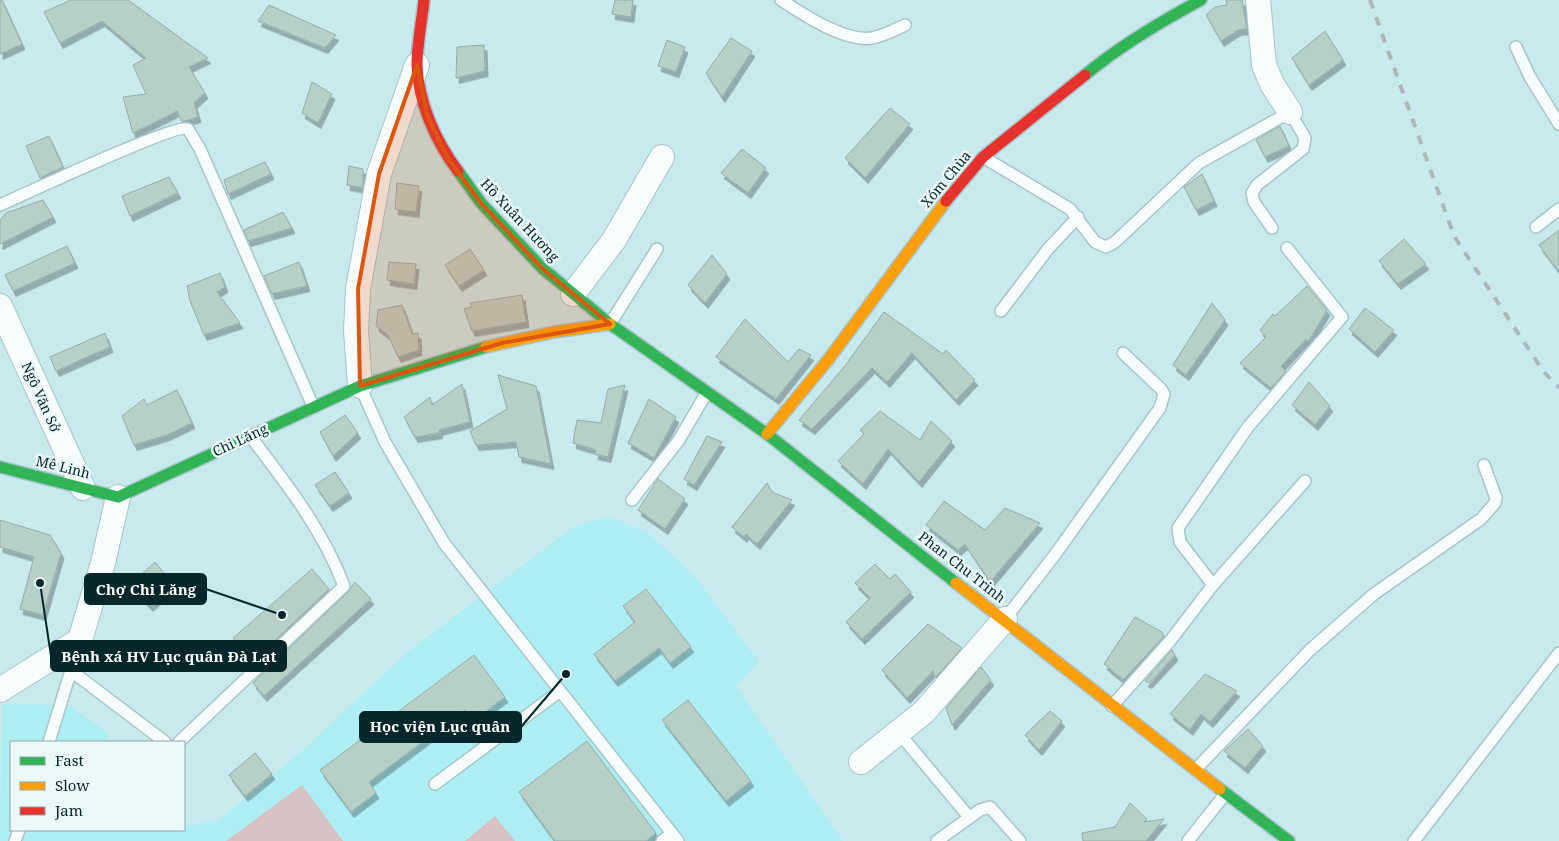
<svg xmlns="http://www.w3.org/2000/svg" width="1559" height="841" font-family="'Noto Serif',serif">
	<defs>
		<filter id="shadow"><feDropShadow dx="3" dy="5.5" stdDeviation="0" flood-color="#0004"/></filter>
	</defs>
	<rect width="100%" height="100%" fill="#c8e9ed"/>
	<!-- built -->
	<path fill="#adedf4" d="M 610,516 L 649,534 L 695,576 L 759,662 L 736,686 L 843,841 L 0,841 L 2,704 L 69,705 L 107,732 L 108,742 L 11,742 L 11,830 L 184,830 L 184,827 L 219,820 L 302,751 L 409,651 L 573,527 Z"/>
	<!-- green -->
	<path fill="#d6c2c2" d="M 302,785 L 343,841 L 226,841 Z
		M 495,816 L 515,841 L 465,841 Z"/>
	<!-- building -->
	<path fill="#b8cfc8" stroke="#95aca6" filter="url(#shadow)" d="M 0,0 L 2,0 L 22,44 L 0,54 Z
		M 71,0 L 128,0 L 208,58 L 189,67 L 205,93 L 194,103 L 198,117 L 182,122 L 177,111 L 133,133 L 123,97 L 146,94 L 133,65 L 146,58 L 102,21 L 60,43 L 44,12 Z
		M 615,0 L 633,0 L 631,17 L 612,14 Z
		M 1226,0 L 1242,0 L 1247,29 L 1238,30 L 1221,41 L 1206,15 L 1215,7 L 1227,5 Z
		M 269,5 L 336,35 L 325,48 L 258,21 Z
		M 1325,31 L 1343,60 L 1309,85 L 1292,58 Z
		M 731,38 L 752,51 L 722,97 L 706,73 Z
		M 667,40 L 685,47 L 676,72 L 658,66 Z
		M 484,45 L 485,71 L 456,78 L 457,47 Z
		M 312,82 L 332,94 L 318,123 L 302,113 Z
		M 890,108 L 910,124 L 865,178 L 845,158 Z
		M 1280,126 L 1289,146 L 1265,157 L 1256,140 Z
		M 49,136 L 63,167 L 40,178 L 26,146 Z
		M 742,149 L 766,168 L 748,193 L 721,173 Z
		M 265,162 L 271,174 L 228,194 L 224,180 Z
		M 349,166 L 363,169 L 363,188 L 347,185 Z
		M 1202,174 L 1214,201 L 1196,210 L 1184,187 Z
		M 169,177 L 178,193 L 130,216 L 122,196 Z
		M 397,183 L 419,186 L 416,212 L 395,209 Z
		M 43,200 L 53,217 L 0,244 L 0,220 L 6,213 Z
		M 283,212 L 292,228 L 248,241 L 244,230 Z
		M 1559,230 L 1559,272 L 1539,245 Z
		M 1404,239 L 1426,264 L 1398,284 L 1379,261 Z
		M 67,246 L 75,263 L 13,291 L 5,275 Z
		M 470,249 L 484,270 L 459,286 L 445,265 Z
		M 712,255 L 727,274 L 705,303 L 688,285 Z
		M 299,262 L 307,286 L 272,294 L 264,276 Z
		M 389,262 L 416,264 L 414,284 L 387,280 Z
		M 220,273 L 225,287 L 217,292 L 240,323 L 204,335 L 190,301 L 187,286 Z
		M 1307,286 L 1327,310 L 1308,342 L 1306,339 L 1281,366 L 1286,371 L 1271,388 L 1240,363 L 1266,337 L 1260,330 L 1273,314 L 1275,316 Z
		M 522,295 L 526,322 L 472,331 L 464,309 L 472,307 L 470,303 Z
		M 1212,303 L 1225,320 L 1186,375 L 1173,365 Z
		M 402,305 L 412,334 L 418,333 L 419,350 L 398,357 L 388,335 L 376,326 L 378,310 Z
		M 1365,308 L 1394,330 L 1375,352 L 1349,329 Z
		M 884,312 L 943,354 L 946,350 L 975,380 L 956,400 L 912,353 L 887,382 L 872,368 L 812,429 L 799,420 L 844,367 Z
		M 745,319 L 788,362 L 799,349 L 811,355 L 776,399 L 716,357 Z
		M 105,333 L 110,347 L 56,371 L 50,357 Z
		M 498,375 L 536,386 L 551,464 L 519,457 L 516,442 L 476,445 L 470,431 L 507,409 Z
		M 1309,382 L 1330,406 L 1315,425 L 1292,405 Z
		M 462,384 L 470,422 L 439,430 L 440,433 L 415,437 L 404,417 L 430,397 L 432,405 Z
		M 625,385 L 608,457 L 595,454 L 596,450 L 573,443 L 577,420 L 601,423 L 608,389 Z
		M 177,390 L 192,423 L 167,435 L 134,445 L 122,416 L 144,399 L 147,405 Z
		M 649,399 L 676,417 L 654,458 L 628,443 Z
		M 880,411 L 920,440 L 931,421 L 952,441 L 919,482 L 888,449 L 863,484 L 838,461 L 864,434 L 860,430 Z
		M 345,415 L 358,433 L 333,456 L 320,432 Z
		M 707,436 L 722,442 L 694,485 L 684,479 Z
		M 335,472 L 349,493 L 330,506 L 315,485 Z
		M 658,479 L 685,499 L 665,529 L 638,510 Z
		M 767,483 L 772,492 L 792,500 L 757,544 L 746,534 L 744,537 L 732,527 Z
		M 944,501 L 985,530 L 1005,508 L 1040,523 L 990,582 L 965,544 L 958,550 L 926,525 Z
		M 0,520 L 50,535 L 61,553 L 43,615 L 20,609 L 34,557 L 0,547 Z
		M 155,562 L 174,585 L 150,606 L 130,585 Z
		M 875,564 L 890,579 L 895,574 L 911,592 L 862,639 L 846,622 L 870,598 L 855,583 Z
		M 312,569 L 329,589 L 253,661 L 233,638 Z
		M 355,582 L 371,599 L 264,696 L 253,683 L 349,591 Z
		M 646,589 L 691,647 L 670,663 L 659,648 L 615,681 L 594,654 L 635,622 L 623,606 Z
		M 1135,617 L 1162,632 L 1164,636 L 1123,680 L 1104,664 Z
		M 928,624 L 962,648 L 935,678 L 933,671 L 907,698 L 882,670 Z
		M 1172,650 L 1175,655 L 1149,683 L 1145,681 Z
		M 474,655 L 505,697 L 473,721 L 465,710 L 369,782 L 376,793 L 351,812 L 320,770 Z
		M 981,667 L 991,680 L 952,725 L 946,708 Z
		M 1205,674 L 1237,691 L 1210,722 L 1201,714 L 1190,730 L 1170,714 Z
		M 688,700 L 751,781 L 726,801 L 662,720 Z
		M 1050,711 L 1062,721 L 1039,750 L 1025,735 Z
		M 1248,729 L 1263,746 L 1245,768 L 1224,751 Z
		M 587,741 L 656,833 L 646,841 L 555,841 L 519,792 Z
		M 255,753 L 272,774 L 245,796 L 229,775 Z
		M 1130,803 L 1147,819 L 1144,822 L 1164,819 L 1146,841 L 1083,841 L 1082,833 L 1115,827 Z"/>
	<g fill="none" stroke-linecap="round" stroke-linejoin="round">
		<!-- lane casing -->
		<g stroke="#a7c5c8" stroke-width="14">
			<path id="lane" d="M 781,0 C 804,15 844,42 872,38 C 883,36 895,30 905,25
				M 1516,47 L 1530,77 L 1559,124
				M 983,157 L 1070,209 L 1095,242 L 1106,247 L 1115,242 L 1199,163 L 1290,112 L 1305,138 L 1303,149 L 1257,185 L 1252,193 L 1254,202 L 1272,228
				M 0,205 C 23,195 176,123 188,129 L 200,149 L 313,406
				M 1536,227 L 1559,209
				M 1001,311 L 1048,249 L 1078,217
				M 610,324 L 657,249
				M 360,386 L 385,442 L 444,543 L 678,841
				M 632,500 L 679,440 L 707,392
				M 1213,585 L 1180,542 L 1178,528 L 1248,427 L 1342,317 L 1287,248
				M 1005,619 L 1054,556 L 1160,408 L 1164,394 L 1161,389 L 1123,353
				M 70,670 L 165,742
				M 1112,706 L 1170,641 L 1213,585 L 1305,481
				M 899,733 L 969,817
				M 49,742 L 79,644
				M 179,742 L 344,586 C 323,530 286,483 250,436
				M 1196,769 L 1310,650 L 1374,594 L 1481,519 L 1495,503 L 1496,498 L 1484,465
				M 435,784 L 560,691
				M 15,841 L 19,830
				M 662,841 L 672,833
				M 937,841 L 980,810 L 990,807 L 1020,841
				M 1188,841 L 1226,793
				M 1414,841 L 1559,653"/>
		</g>
		<!-- street casing -->
		<g stroke="#a7c5c8" stroke-width="26">
			<path id="street" d="M 1258,0 L 1264,65 L 1272,84 L 1290,112
				M 573,294 L 614,240 L 662,157
				M 0,306 L 83,488
				M 360,386 L 356,331 L 358,289 L 379,174 L 417,65
				M 0,690 L 80,640 L 103,563 L 118,497
				M 861,762 L 924,712 L 1005,619"/>
		</g>
		<!-- fast casing -->
		<g stroke="#a7c5c8" stroke-width="14">
			<path id="fast" d="M 1085,75 C 1121,45 1160,22 1201,0
				M 458,171 L 481,203 L 542,268 L 610,324 L 767,434 L 956,583
				M 0,467 L 118,497 L 360,386 L 486,347
				M 1220,789 L 1289,841"/>
		</g>
		<!-- slow casing -->
		<g stroke="#a7c5c8" stroke-width="14">
			<path id="slow" d="M 486,347 L 554,332 L 610,324
				M 767,434 L 828,360 L 946,201
				M 956,583 L 1220,789"/>
		</g>
		<!-- jam casing -->
		<g stroke="#a7c5c8" stroke-width="14">
			<path id="jam" d="M 424,0 C 422,21 417,44 417,65 C 418,102 436,142 458,171
				M 946,201 L 983,157 L 1085,75"/>
		</g>
		<!-- lane -->
		<use href="#lane" stroke="#f7fcfc" stroke-width="11"/>
		<!-- street -->
		<use href="#street" stroke="#f7fcfc" stroke-width="24"/>
		<!-- fast -->
		<use href="#fast" stroke="#30b455" stroke-width="11"/>
		<!-- slow -->
		<use href="#slow" stroke="#ff9f0a" stroke-width="11"/>
		<!-- jam -->
		<use href="#jam" stroke="#e5322d" stroke-width="11"/>
		<!-- rail -->
		<path stroke="#aeb7b7" stroke-width="4" stroke-dasharray="9 9" stroke-linecap="butt" d="M 1370,0 L 1454,236 L 1543,371 L 1559,388"/>
	</g>
	<!-- marked area -->
	<path fill="#dd560e" fill-opacity="0.2" stroke="#dd560e" stroke-width="4" stroke-linejoin="round" d="M 417,65 L 427,114 L 447,157 L 481,203 L 542,268 L 610,324 L 502,343 L 360,386 L 358,289 L 379,174 Z"/>
	<g text-anchor="middle" stroke-width="5" stroke-linejoin="round" paint-order="stroke">
		<!-- street labels -->
		<g font-size="14" fill="#05272b" stroke="#ebf9fa">
			<text transform="translate(946 179) rotate(-50)" y="5">Xóm Chùa</text>
			<text transform="translate(520 220) rotate(47)" y="5">Hồ Xuân Hương</text>
			<text transform="translate(41 397) rotate(66)" y="5">Ngô Văn Sở</text>
			<text transform="translate(240 440) rotate(-25)" y="5">Chi Lăng</text>
			<text transform="translate(63 467) rotate(14)" y="5">Mê Linh</text>
			<text transform="translate(962 567) rotate(38)" y="5">Phan Chu Trinh</text>
		</g>
	</g>
	<!-- callouts -->
	<path fill="none" stroke="#05272b" stroke-width="2" d="M282 615L206 589M40 583L51 656M566 674L521 727"/>
	<g fill="#05272b" stroke="#ebf9fa" stroke-width="2">
		<circle cx="282" cy="615" r="5"/>
		<circle cx="40" cy="583" r="5"/>
		<circle cx="566" cy="674" r="5"/>
	</g>
	<g fill="#05272b" stroke="#05272b" stroke-width="2">
		<rect x="85" y="574" width="121" height="30" rx="5"/>
		<rect x="51" y="641" width="235" height="30" rx="5"/>
		<rect x="360" y="712" width="161" height="30" rx="5"/>
	</g>
	<g font-size="15" text-anchor="middle" font-weight="bold" fill="#fff">
		<text x="146" y="595">Chợ Chi Lăng</text>
		<text x="169" y="662">Bệnh xá HV Lục quân Đà Lạt</text>
		<text x="440" y="732">Học viện Lục quân</text>
	</g>
	<!-- legend -->
	<rect x="10" y="741" width="175" height="90" fill="#ebf9fa" stroke="#8fa5a7"/>
	<rect x="20" y="757" width="25" height="8" fill="#30b455" stroke="#8fa5a7"/>
	<text x="55" y="766" font-size="15" fill="#05272b">Fast</text>
	<rect x="20" y="782" width="25" height="8" fill="#ff9f0a" stroke="#8fa5a7"/>
	<text x="55" y="791" font-size="15" fill="#05272b">Slow</text>
	<rect x="20" y="807" width="25" height="8" fill="#e5322d" stroke="#8fa5a7"/>
	<text x="55" y="816" font-size="15" fill="#05272b">Jam</text>
</svg>
